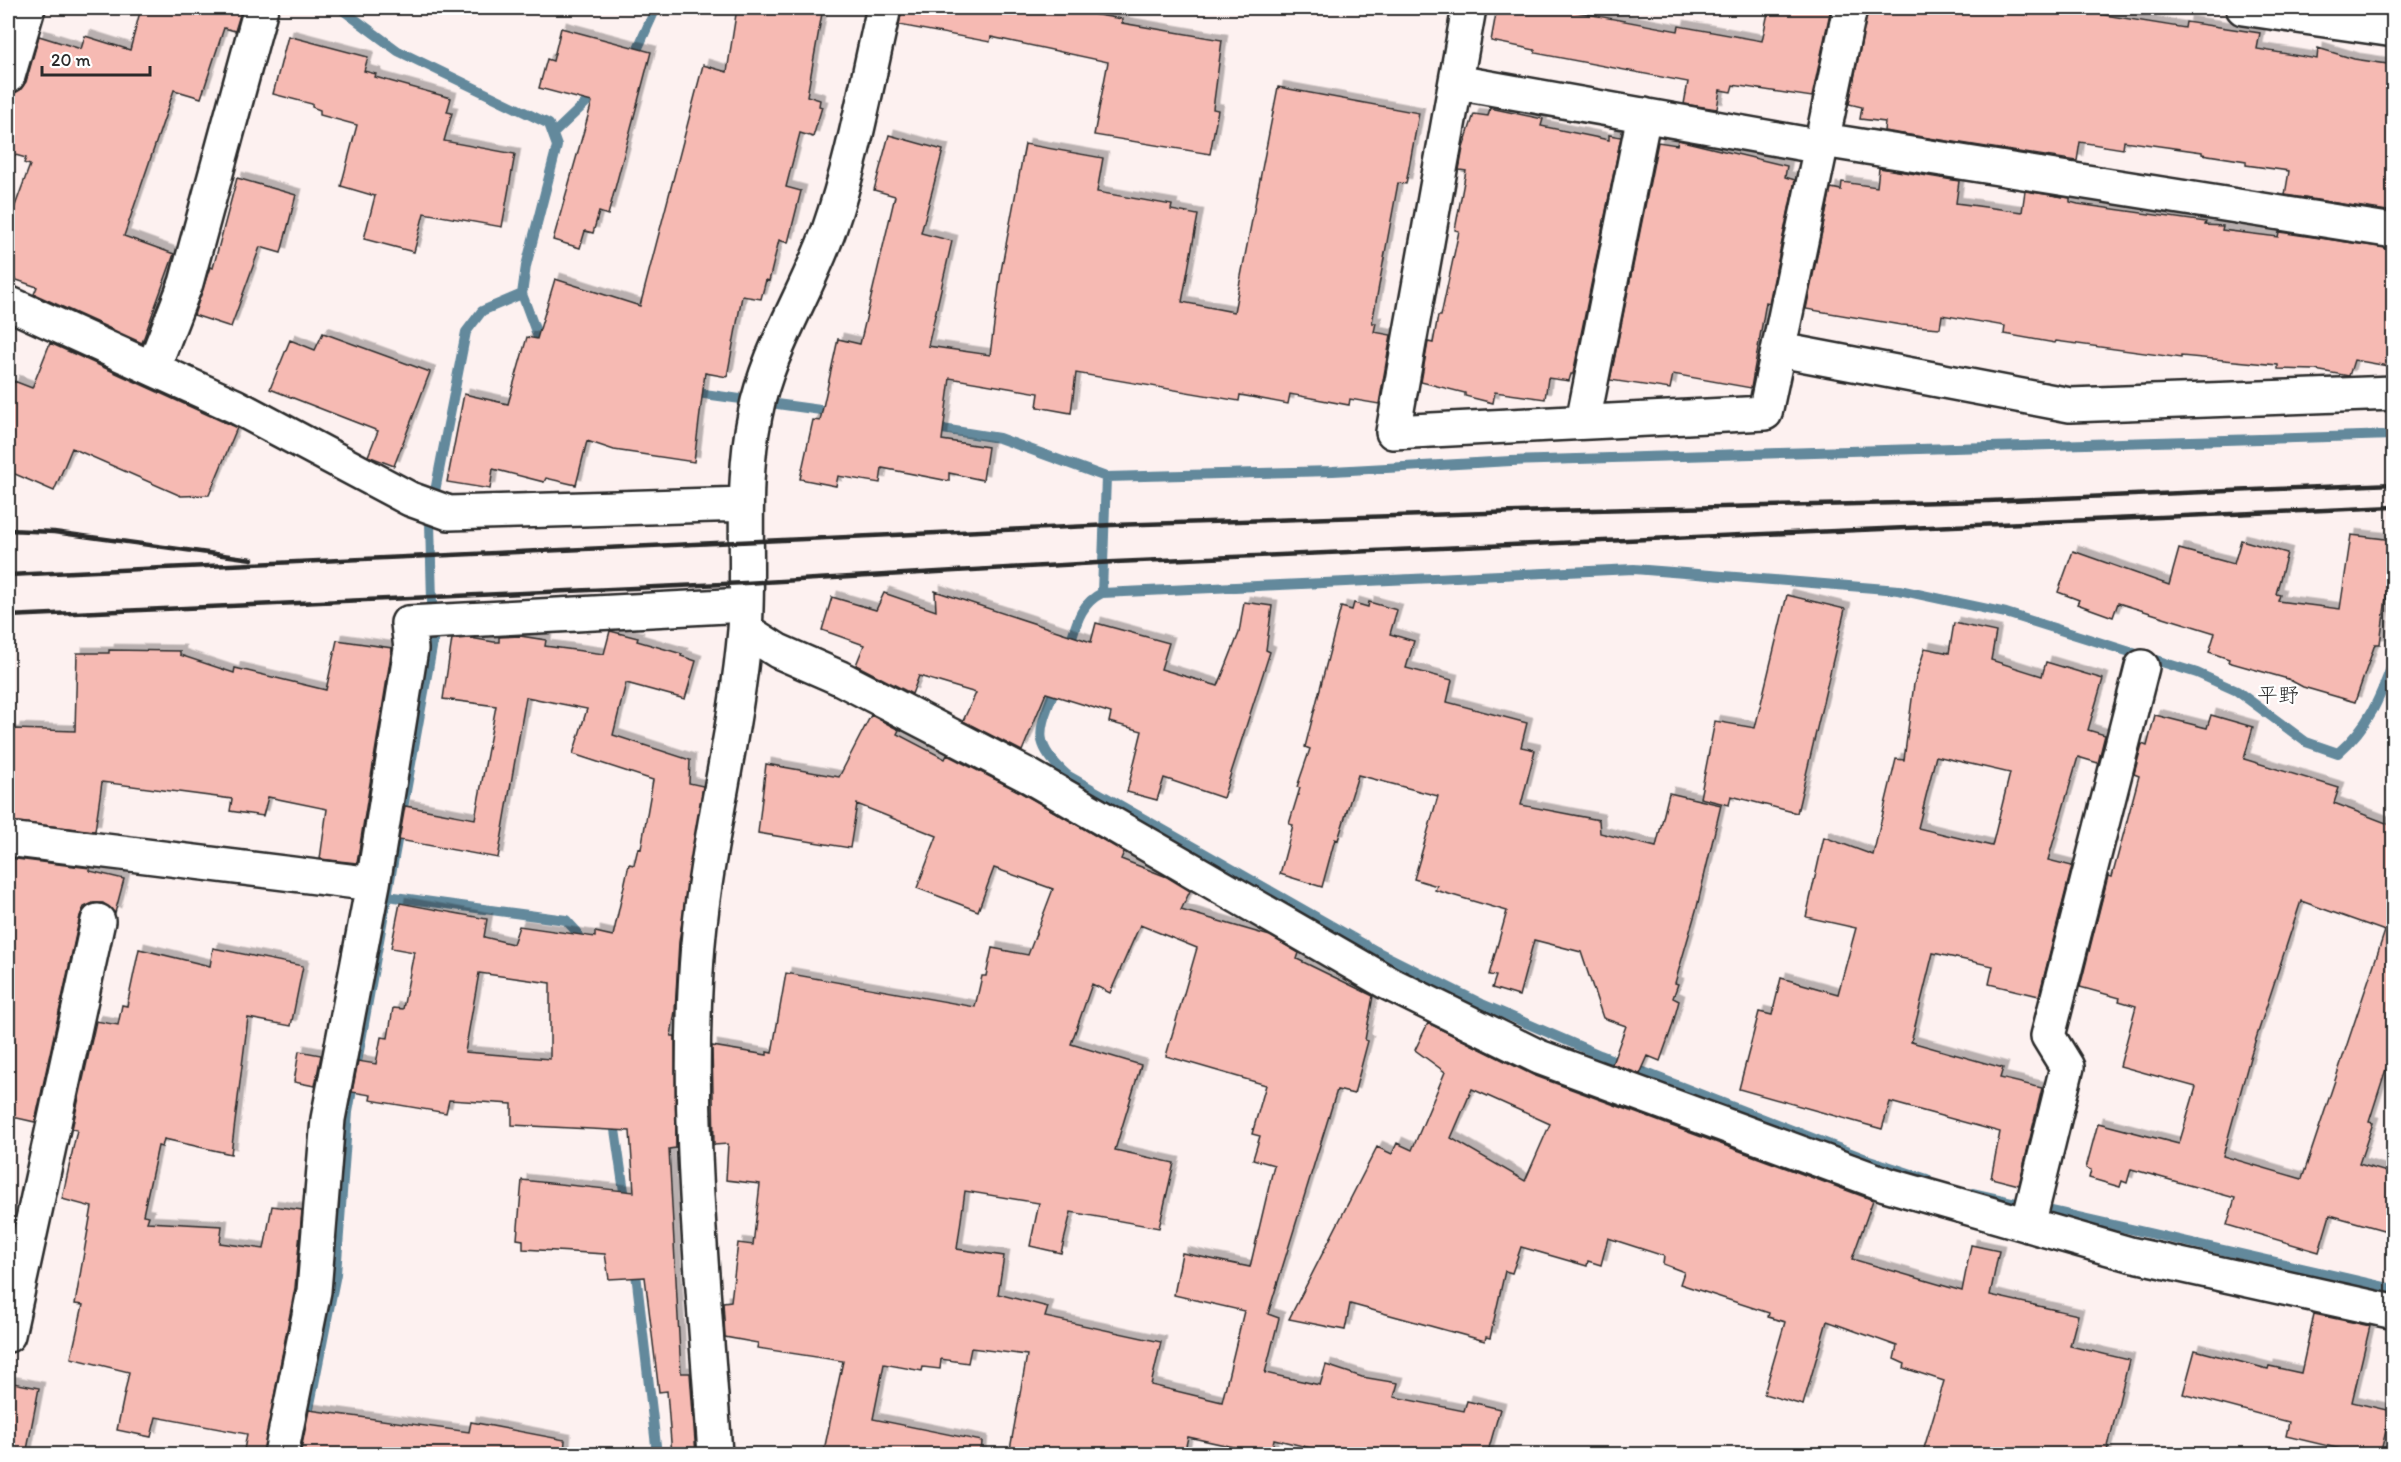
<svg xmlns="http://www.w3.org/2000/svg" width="2401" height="1462" font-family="Itim,'Klee One',sans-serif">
	<defs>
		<filter id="shadow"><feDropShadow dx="5.5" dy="-5.5" stdDeviation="0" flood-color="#0004"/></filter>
	</defs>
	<rect width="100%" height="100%" fill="#fdf1f0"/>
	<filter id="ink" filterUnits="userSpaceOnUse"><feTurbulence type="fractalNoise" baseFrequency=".0167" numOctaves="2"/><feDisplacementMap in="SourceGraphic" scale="12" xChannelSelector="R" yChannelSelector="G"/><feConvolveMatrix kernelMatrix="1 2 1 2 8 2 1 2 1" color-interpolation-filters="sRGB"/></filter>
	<g filter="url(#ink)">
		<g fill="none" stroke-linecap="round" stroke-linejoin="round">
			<!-- stream -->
			<path stroke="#63899c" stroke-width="10" d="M 340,8 L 398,51 L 549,124 L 557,146 L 526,266 L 522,294 L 542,348
				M 633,59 L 656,8
				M 553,134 L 597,92
				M 690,392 L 835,412
				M 930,427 L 999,438 L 1106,477 L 1102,593 C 1079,604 1076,626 1068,650
				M 1106,477 L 1333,471 L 1511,461 L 2394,435
				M 1102,593 L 1634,569 L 1899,590 L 2006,613 L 2197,673 L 2237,691 L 2306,742 L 2338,753 C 2369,726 2380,698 2394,660
				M 1057,682 C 1042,726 1027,740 1067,775 L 1376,951 L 1482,1004 L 1600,1055 L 1866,1159 L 1927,1179
				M 387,896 L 566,920 L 577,932 L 580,948
				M 613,1116 L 626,1205
				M 1973,1193 L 2394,1289
				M 635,1265 L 657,1454
				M 300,1454 L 336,1274 L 348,1112 L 433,642 L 430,522 L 436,486 L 466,332 L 482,311 L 522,294"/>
		</g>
		<!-- building -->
		<path fill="#f6bab3" stroke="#2b2b2b" stroke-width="1.5" fill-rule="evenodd" filter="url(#shadow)" d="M 141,8 L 242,8 L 235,31 L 224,28 L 201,98 L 174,90 L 124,236 L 174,254 L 142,343 L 34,294 L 37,287 L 8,277 L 8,225 L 30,165 L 24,163 L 26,158 L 8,153 L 8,94 L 20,90 L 26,82 L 39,36 L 81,49 L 85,36 L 130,50 Z
			M 737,8 L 823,8 L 807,96 L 820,100 L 819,106 L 822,107 L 813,137 L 800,133 L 786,187 L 801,191 L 788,243 L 779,240 L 769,281 L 766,280 L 761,299 L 742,296 L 727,377 L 705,373 L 694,462 L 614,450 L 587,441 L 576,485 L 546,478 L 544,482 L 493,469 L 490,489 L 447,482 L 464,394 L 508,404 L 527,337 L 537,339 L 555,279 L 640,306 L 703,65 L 727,72 Z
			M 902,8 L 1055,8 L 1122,19 L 1122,23 L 1222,40 L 1213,109 L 1218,110 L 1210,154 L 1094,135 L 1108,62 L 991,37 L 990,42 L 899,25 Z
			M 1497,8 L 1576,8 L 1576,12 L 1678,31 L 1679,26 L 1762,41 L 1769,8 L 1831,8 L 1812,97 L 1733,85 L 1731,92 L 1720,90 L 1717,109 L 1684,104 L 1688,82 L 1535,53 L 1535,50 L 1491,41 Z
			M 1868,8 L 1964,8 L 1993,11 L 1993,8 L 2061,8 L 2185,28 L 2186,22 L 2260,33 L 2257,49 L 2317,59 L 2318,48 L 2354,59 L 2394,65 L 2394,212 L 2285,195 L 2289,171 L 2246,165 L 2246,161 L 2202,154 L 2202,152 L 2124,141 L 2123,149 L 2080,142 L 2077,161 L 1884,131 L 1885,122 L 1860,119 L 1862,107 L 1849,104 Z
			M 561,28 L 651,52 L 608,215 L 599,212 L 593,233 L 585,231 L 580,248 L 553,240 L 592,102 L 539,88 L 547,59 L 553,61 Z
			M 288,36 L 368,57 L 364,71 L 376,74 L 375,77 L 451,98 L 447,112 L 452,113 L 444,141 L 515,154 L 502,227 L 424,213 L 414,252 L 364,239 L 375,196 L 341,186 L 357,125 L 320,115 L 320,110 L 312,107 L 312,104 L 273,94 Z
			M 1278,87 L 1419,113 L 1406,184 L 1398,183 L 1372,323 L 1376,323 L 1374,332 L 1391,335 L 1379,404 L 1350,399 L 1349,405 L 1290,394 L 1288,404 L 1240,395 L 1239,401 L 1076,373 L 1071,413 L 1037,407 L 1039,393 L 950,378 L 942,440 L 988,447 L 983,480 L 949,473 L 949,481 L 882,468 L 880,483 L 838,476 L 836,486 L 800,479 L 813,420 L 820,421 L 838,339 L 860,344 L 895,196 L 874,190 L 889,135 L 943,150 L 921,233 L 952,241 L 928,346 L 990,355 L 1001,271 L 1025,144 L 1103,158 L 1097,192 L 1172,205 L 1171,210 L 1198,215 L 1182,302 L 1234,312 Z
			M 1490,108 L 1543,119 L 1541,126 L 1609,140 L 1609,135 L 1621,137 L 1573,374 L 1571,374 L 1569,381 L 1548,378 L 1545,399 L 1495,392 L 1493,403 L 1465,396 L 1465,393 L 1421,382 L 1428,342 L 1433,343 L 1438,316 L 1441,316 L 1459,231 L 1455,230 L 1466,171 L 1459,170 L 1463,148 L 1474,114 L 1488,116 Z
			M 1678,140 L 1787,166 L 1785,177 L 1795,180 L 1769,303 L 1766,302 L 1751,388 L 1673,374 L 1670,389 L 1610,380 L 1658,142 L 1677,145 Z
			M 1879,168 L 1959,181 L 1956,203 L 2022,212 L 2025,191 L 2070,198 L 2070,202 L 2078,204 L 2206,222 L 2205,225 L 2223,226 L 2222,230 L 2278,237 L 2279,232 L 2394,249 L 2394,367 L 2354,360 L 2349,376 L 2315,370 L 2278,369 L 2278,365 L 2181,356 L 2181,358 L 2056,341 L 2055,343 L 2004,334 L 2005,326 L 1942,315 L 1940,328 L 1901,325 L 1806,309 L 1831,188 L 1841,190 L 1842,182 L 1877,187 Z
			M 237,178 L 296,195 L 281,253 L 260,247 L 231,327 L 194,315 L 210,267 L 213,268 Z
			M 323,333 L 430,372 L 394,466 L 368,456 L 378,431 L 270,389 L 290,340 L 315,350 Z
			M 50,343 L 237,428 L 209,495 L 181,496 L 72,448 L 54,491 L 8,471 L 8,399 L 14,381 L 32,388 Z
			M 2351,535 L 2394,540 L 2394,584 L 2391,590 L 2387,590 L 2380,644 L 2375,644 L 2355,702 L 2303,687 L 2288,679 L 2228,662 L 2229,659 L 2209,652 L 2215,633 L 2118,603 L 2113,617 L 2077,604 L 2079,600 L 2058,592 L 2073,551 L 2169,585 L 2179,549 L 2234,564 L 2241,540 L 2287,553 L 2276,594 L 2280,595 L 2278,601 L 2340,609 Z
			M 935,591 L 1091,642 L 1096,623 L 1169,643 L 1161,669 L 1218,686 L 1239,633 L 1244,602 L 1272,606 L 1266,650 L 1270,652 L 1223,798 L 1164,778 L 1157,800 L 1127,792 L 1142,731 L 1109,722 L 1111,713 L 1046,693 L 1022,751 L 963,721 L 976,693 L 919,676 L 912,694 L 856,665 L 864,645 L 822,630 L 832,597 L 876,610 L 884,593 L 936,611 Z
			M 1787,595 L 1845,609 L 1797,813 L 1731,796 L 1729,805 L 1700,798 L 1715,721 L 1755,728 Z
			M 1369,602 L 1397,610 L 1390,634 L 1414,641 L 1406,668 L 1452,680 L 1447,702 L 1527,723 L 1521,747 L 1535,750 L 1521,805 L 1599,820 L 1600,833 L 1656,847 L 1669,793 L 1721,805 L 1697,907 L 1675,983 L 1678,984 L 1673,998 L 1679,1001 L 1672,1027 L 1660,1061 L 1648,1056 L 1640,1074 L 1612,1064 L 1626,1026 L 1603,1018 L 1581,952 L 1534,940 L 1519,996 L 1492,988 L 1496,976 L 1489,975 L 1507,911 L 1435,890 L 1437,886 L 1414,879 L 1438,796 L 1358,775 L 1338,840 L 1335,839 L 1322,887 L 1280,874 L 1293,825 L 1289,824 L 1300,788 L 1297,787 L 1310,749 L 1305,747 L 1341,607 L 1352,610 L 1354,603 L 1368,607 Z
			M 1954,623 L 1996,632 L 1991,660 L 2042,676 L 2046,662 L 2103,679 L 2088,730 L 2105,735 L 2098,763 L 2078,757 L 2048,860 L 2072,866 L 2039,996 L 1989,984 L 1993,966 L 1933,953 L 1911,1042 L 2003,1068 L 2000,1078 L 2042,1088 L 2019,1185 L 1991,1178 L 2000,1132 L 1890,1102 L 1882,1129 L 1739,1089 L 1759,1012 L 1772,1015 L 1781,978 L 1838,994 L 1856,928 L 1806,917 L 1824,837 L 1873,855 L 1896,759 L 1904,760 L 1914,684 L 1925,648 L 1949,653 ZM 1936,756 L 2010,773 L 1992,846 L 1918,828 Z
			M 610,631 L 638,638 L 637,641 L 682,654 L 681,656 L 696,661 L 685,699 L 626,683 L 613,735 L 690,760 L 689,783 L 703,786 L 679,942 L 675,1011 L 671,1036 L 675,1036 L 676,1148 L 669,1149 L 681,1373 L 690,1373 L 696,1455 L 672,1455 L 667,1391 L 659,1392 L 645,1277 L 609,1279 L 605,1254 L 523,1249 L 523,1240 L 517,1239 L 522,1180 L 634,1192 L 630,1131 L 512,1125 L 512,1104 L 449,1100 L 446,1113 L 370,1100 L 371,1095 L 352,1092 L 358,1061 L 376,1064 L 381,1037 L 388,1038 L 393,1008 L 403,1009 L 414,952 L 391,948 L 400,903 L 487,919 L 484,937 L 513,944 L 519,926 L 595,937 L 595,932 L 613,936 L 629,864 L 634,865 L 638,848 L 641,849 L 653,780 L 573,754 L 587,709 L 526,697 L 498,858 L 399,840 L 405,806 L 475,819 L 496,706 L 443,699 L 452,639 L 470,638 L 494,642 L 499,642 L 499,637 L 520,636 L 546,640 L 545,646 L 604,654 ZM 479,973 L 550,983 L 550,1059 L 465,1052 Z
			M 337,640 L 392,648 L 357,863 L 320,859 L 327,809 L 268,797 L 263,816 L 230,811 L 232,799 L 102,782 L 95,831 L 8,821 L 8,733 L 14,733 L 15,729 L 75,731 L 77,653 L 109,653 L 109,650 L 180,651 L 180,655 L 234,673 L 235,668 L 326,690 Z
			M 871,715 L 899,730 L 897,734 L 945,759 L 947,755 L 1020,792 L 1124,852 L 1121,859 L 1167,877 L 1190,891 L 1181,910 L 1270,936 L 1299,953 L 1297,959 L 1373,996 L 1365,1040 L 1368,1041 L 1354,1094 L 1337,1090 L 1268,1314 L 1279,1318 L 1265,1373 L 1320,1385 L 1326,1365 L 1362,1377 L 1398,1383 L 1394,1397 L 1464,1411 L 1467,1401 L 1500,1409 L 1487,1455 L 1339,1455 L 1274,1439 L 1271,1455 L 1188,1437 L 1184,1455 L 1009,1455 L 1027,1355 L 971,1348 L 968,1363 L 941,1359 L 940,1369 L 923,1367 L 922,1371 L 884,1364 L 873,1419 L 982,1441 L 981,1455 L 823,1455 L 843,1361 L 757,1348 L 758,1343 L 725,1337 L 723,1302 L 731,1301 L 738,1243 L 753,1245 L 760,1184 L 726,1180 L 728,1144 L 714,1145 L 712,1046 L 767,1055 L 767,1052 L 772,1053 L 786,973 L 975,1007 L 982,976 L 986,976 L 992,948 L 1028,955 L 1053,889 L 994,868 L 978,911 L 917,888 L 937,836 L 857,804 L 850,848 L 758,833 L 766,764 L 839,777 ZM 1140,925 L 1197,948 L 1166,1056 L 1266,1085 L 1252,1134 L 1260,1136 L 1253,1159 L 1274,1165 L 1250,1267 L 1182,1253 L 1174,1295 L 1244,1311 L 1222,1402 L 1151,1385 L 1161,1342 L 1045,1317 L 1048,1307 L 998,1294 L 1004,1256 L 957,1249 L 965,1191 L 1039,1203 L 1030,1246 L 1061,1253 L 1071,1212 L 1159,1228 L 1174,1163 L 1115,1150 L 1141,1065 L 1071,1044 L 1092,984 L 1110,993 Z
			M 2155,715 L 2207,728 L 2211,715 L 2253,727 L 2244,759 L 2339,788 L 2334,803 L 2394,826 L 2394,1044 L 2369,1122 L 2373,1123 L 2359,1164 L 2394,1174 L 2394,1233 L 2330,1215 L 2319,1252 L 2227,1225 L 2235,1198 L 2131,1169 L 2127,1183 L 2122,1181 L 2120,1187 L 2089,1178 L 2091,1170 L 2086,1168 L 2098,1123 L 2179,1144 L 2196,1087 L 2120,1066 L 2136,1006 L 2119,1001 L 2120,998 L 2080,987 L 2108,876 L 2112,877 L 2139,776 L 2134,774 L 2142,744 L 2147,746 ZM 2301,901 L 2385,931 L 2302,1179 L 2223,1156 L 2251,1054 Z
			M 8,858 L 90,868 L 90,871 L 124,879 L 115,913 L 103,903 L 93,903 L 84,907 L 80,916 L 35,1122 L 8,1116 Z
			M 213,948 L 303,966 L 291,1026 L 248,1018 L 231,1154 L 164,1139 L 162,1147 L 158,1146 L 143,1215 L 149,1216 L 147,1222 L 222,1226 L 220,1243 L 264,1249 L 272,1206 L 302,1210 L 295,1288 L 263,1455 L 243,1455 L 247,1434 L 156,1417 L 151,1437 L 117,1430 L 129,1372 L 71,1358 L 83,1305 L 75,1304 L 92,1207 L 62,1199 L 77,1130 L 72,1129 L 96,1021 L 118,1025 L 122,1005 L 127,1006 L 139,949 L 210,966 Z
			M 1428,1023 L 1533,1075 L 1873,1200 L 1852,1259 L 1962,1291 L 1971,1245 L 1999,1251 L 1990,1295 L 2078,1315 L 2070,1346 L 2129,1360 L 2106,1455 L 1922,1455 L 1944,1381 L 1904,1368 L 1905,1364 L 1894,1359 L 1897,1346 L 1827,1321 L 1803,1405 L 1764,1394 L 1785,1322 L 1768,1317 L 1769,1313 L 1680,1284 L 1684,1272 L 1663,1264 L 1664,1256 L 1608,1238 L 1601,1265 L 1588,1261 L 1587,1266 L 1521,1247 L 1512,1273 L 1505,1271 L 1490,1338 L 1486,1337 L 1485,1341 L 1350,1304 L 1345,1330 L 1289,1319 L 1377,1147 L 1392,1154 L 1397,1143 L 1412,1150 L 1445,1072 L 1415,1050 ZM 1472,1089 L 1550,1124 L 1525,1181 L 1451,1138 Z
			M 299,1051 L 321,1055 L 315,1086 L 294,1082 Z
			M 2314,1314 L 2370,1326 L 2352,1402 L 2391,1411 L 2380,1455 L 2340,1455 L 2341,1449 L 2286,1436 L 2289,1422 L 2183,1394 L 2195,1350 L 2268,1369 L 2269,1366 L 2301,1373 Z
			M 8,1382 L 39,1388 L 26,1455 L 8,1455 Z
			M 309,1410 L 469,1432 L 471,1422 L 565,1440 L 564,1455 L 300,1455 Z"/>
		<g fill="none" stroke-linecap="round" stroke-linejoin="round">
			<!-- street casing -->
			<g stroke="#2b2b2b" stroke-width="38">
				<path id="street" d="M 1469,8 L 1393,432 L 1765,413 L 1850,8
					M 2243,8 L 2394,30
					M 8,76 L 28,8
					M 1456,82 L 1822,147
					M 1823,140 L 2394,231
					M 8,303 L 235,406 L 410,499 L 449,513 L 746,504
					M 1780,350 L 2070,405 L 2394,393
					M 153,368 L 186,283 L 261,8
					M 1583,422 L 1644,115
					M 745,630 L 778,651 L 840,678 L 1029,776 L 1388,983 L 1539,1057 L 1885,1184 L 2130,1254 L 2394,1312
					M 8,839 L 373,884
					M 2028,1225 L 2067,1067 L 2048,1036 L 2142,667
					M 8,1335 L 98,921
					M 281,1454 L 314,1291 L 328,1119 L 373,884 L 411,649 L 408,623 L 745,605
					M 715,1454 C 704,1285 684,1114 698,944 C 707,839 736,735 745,630 C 750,559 740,486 755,415 C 767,352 807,292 829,230 C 854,158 867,81 884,8"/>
			</g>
			<!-- street -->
			<use href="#street" stroke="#fff" stroke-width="33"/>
			<!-- rail -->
			<path stroke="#2b2b2b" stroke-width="4.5" d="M 8,530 L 54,532 L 252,559
				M 8,575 L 1112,525 L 1549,511 L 1988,501 L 2394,484
				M 8,616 L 745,583 L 1115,562 L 2394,507"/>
		</g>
	</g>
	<g text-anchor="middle" stroke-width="4.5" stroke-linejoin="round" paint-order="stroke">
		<!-- quarter labels -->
		<g font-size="21" fill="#2b2b2b" stroke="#fff">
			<text x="2278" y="702">平野</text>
		</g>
	</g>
	<!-- margin -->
	<rect width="2401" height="1462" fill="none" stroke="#fff" stroke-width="30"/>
	<rect x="15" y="15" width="2371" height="1432" fill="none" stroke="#2b2b2b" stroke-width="2" filter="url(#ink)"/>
	<!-- scale -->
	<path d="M42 66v9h108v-9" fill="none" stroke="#2b2b2b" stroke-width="3"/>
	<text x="51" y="66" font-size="18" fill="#2b2b2b" stroke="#ffffff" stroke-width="4.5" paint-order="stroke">20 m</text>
</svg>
